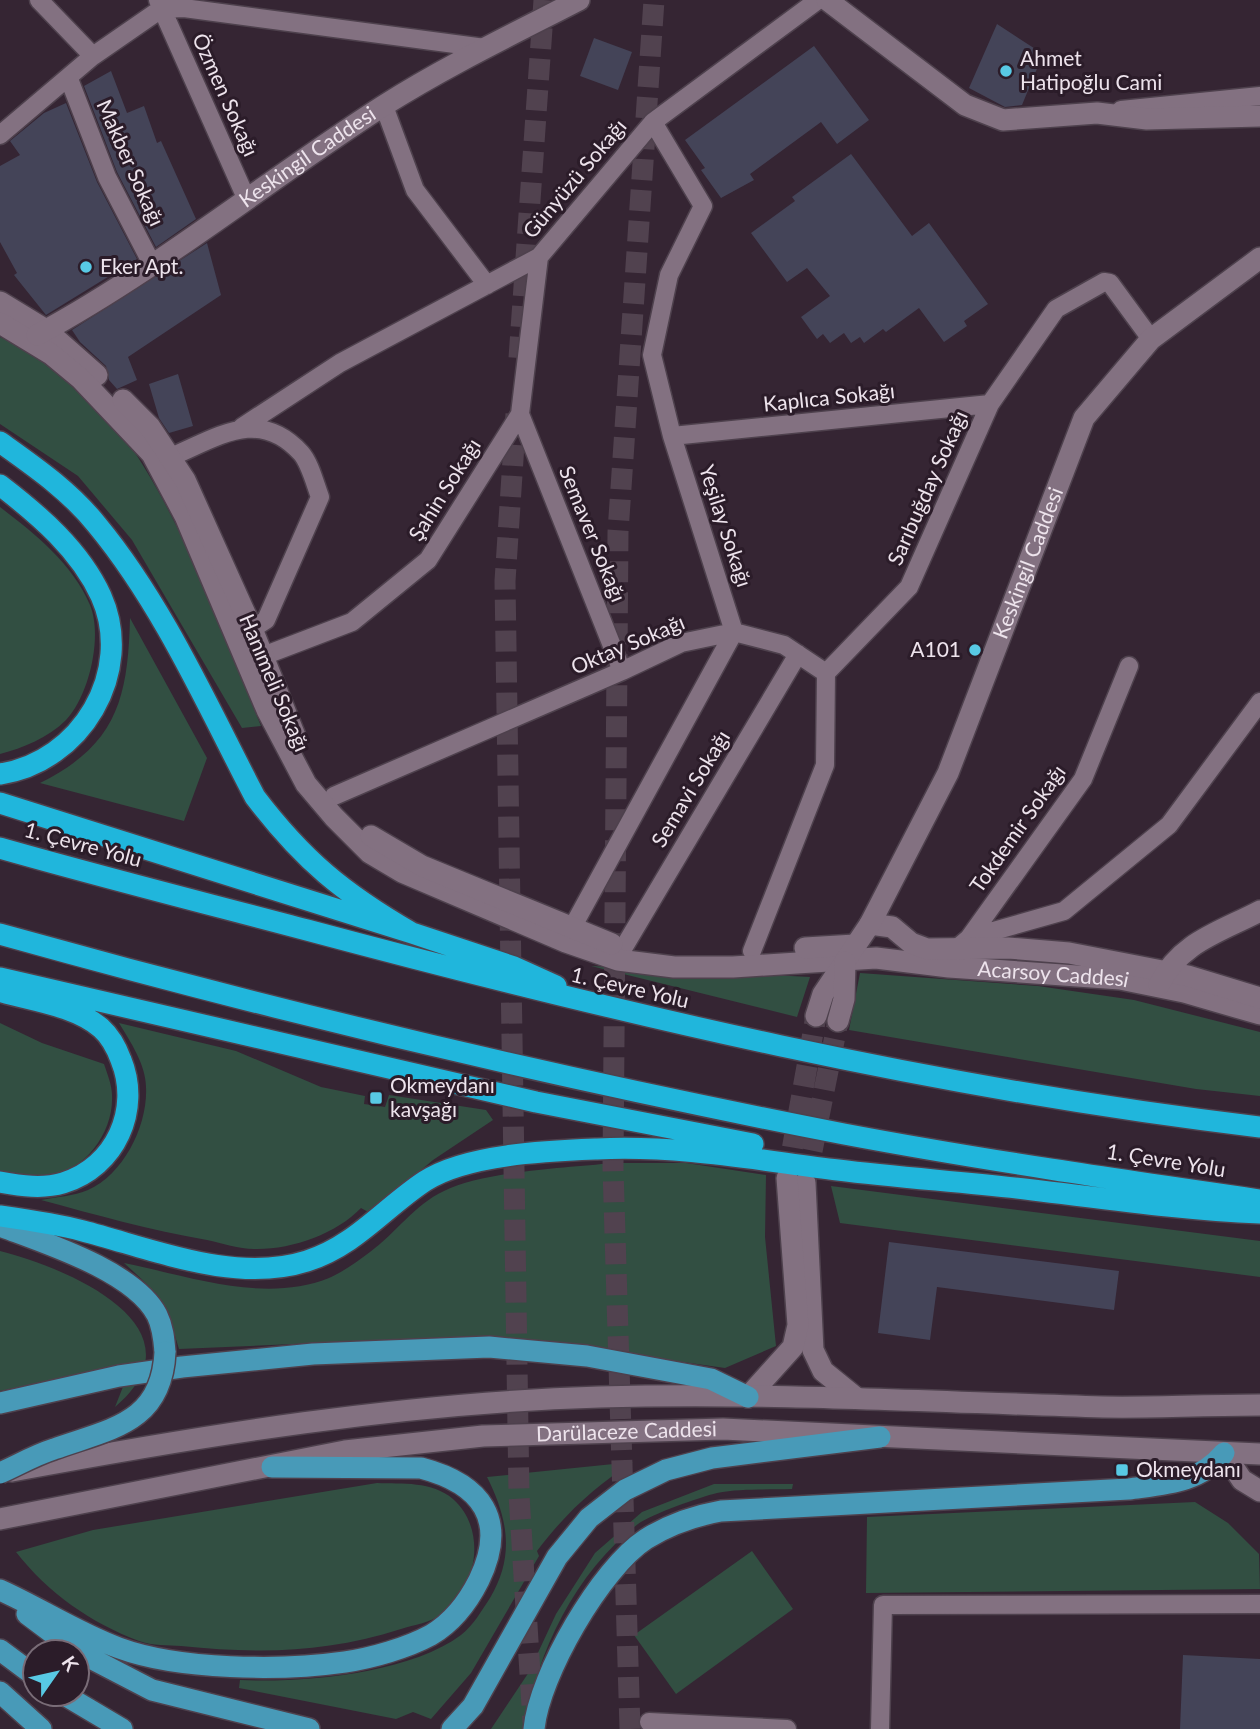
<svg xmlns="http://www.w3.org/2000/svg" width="1260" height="1729" font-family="Lato,sans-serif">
	<rect width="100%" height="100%" fill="#352533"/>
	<!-- green -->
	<path fill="#324f42" d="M 0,337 C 34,353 96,397 118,428 C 183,517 220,626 261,726 L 242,728 L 132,540 L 78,476 L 0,424 Z
		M 0,507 C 34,533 73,564 90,605 C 103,636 89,696 66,720 C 48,738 23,748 0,754 Z
		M 130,618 L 207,758 L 184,821 L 40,783 C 117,745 128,698 130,618 Z
		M 591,966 L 810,977 L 797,1017 Z
		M 860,973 L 1038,986 L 1134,1000 L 1260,1032 L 1260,1096 L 1196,1089 L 849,1030 Z
		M 0,1023 L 42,1043 L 104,1064 C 107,1073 112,1085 112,1095 C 114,1131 86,1171 48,1176 C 33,1178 15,1173 0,1171 Z
		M 119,1023 L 236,1051 L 321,1087 L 365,1096 L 364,1104 L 385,1107 L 389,1095 L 486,1110 L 493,1120 L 433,1160 L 370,1213 L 361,1208 C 336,1234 291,1250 254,1249 C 239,1249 222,1243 207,1240 C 150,1230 96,1215 41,1200 C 56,1197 74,1196 88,1190 C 124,1174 148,1125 146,1087 C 146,1065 130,1041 119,1023 Z
		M 612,1163 L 686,1163 L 766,1175 L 765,1237 L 776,1346 L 725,1368 L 535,1341 L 454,1337 L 179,1349 C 166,1303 159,1294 124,1263 C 189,1276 264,1304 329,1278 C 343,1272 358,1261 370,1252 C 396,1233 414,1205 444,1191 C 484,1171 567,1168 612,1163 Z
		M 831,1186 L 1260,1241 L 1260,1277 L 840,1223 Z
		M 0,1251 C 65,1267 209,1327 115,1407 L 132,1364 L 0,1391 Z
		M 633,1462 C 595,1486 564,1515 537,1551 L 539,1556 L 471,1673 L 431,1719 L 413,1712 L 396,1719 L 239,1688 L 240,1680 C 302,1683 409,1674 461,1635 C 473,1626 482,1610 490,1598 C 515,1556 508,1519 487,1477 Z
		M 377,1483 C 402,1484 432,1481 453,1499 C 488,1530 477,1590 441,1615 C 431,1622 414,1625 401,1629 C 325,1653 261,1654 181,1646 C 168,1645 152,1646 139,1641 C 91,1623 48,1593 16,1552 L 93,1530 Z
		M 714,1484 L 793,1484 L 792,1489 C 768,1490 741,1488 717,1493 C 700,1497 652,1514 638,1524 C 576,1572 536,1652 525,1729 L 491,1729 L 529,1672 L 556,1614 L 595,1553 L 642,1512 Z
		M 1195,1502 L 1228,1523 L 1259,1554 L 1260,1589 L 866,1593 L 867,1517 Z
		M 752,1551 L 793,1609 L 676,1694 L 634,1635 Z"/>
	<!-- building -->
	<path fill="#444458" d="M 997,24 L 1043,54 L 1022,105 L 1005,107 L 969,88 Z
		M 594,38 L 632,52 L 618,90 L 580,76 Z
		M 814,46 L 869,120 L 837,144 L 821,122 L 750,174 L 754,180 L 721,198 L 701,170 L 705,168 L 685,140 Z
		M 111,71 L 127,113 L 144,106 L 157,143 L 161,141 L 196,219 L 156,247 L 117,172 L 84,86 Z
		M 66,103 L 97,182 L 137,259 L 46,315 L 14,275 L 17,273 L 0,242 L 0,166 L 20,155 L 10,141 L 44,113 Z
		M 851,154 L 912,236 L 929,223 L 988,304 L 964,321 L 967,326 L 944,342 L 919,308 L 886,332 L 883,329 L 864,343 L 860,337 L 851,343 L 844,333 L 830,343 L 823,334 L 817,339 L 801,317 L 830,296 L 807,268 L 787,282 L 751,233 L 795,201 L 792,197 Z
		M 207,243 L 221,295 L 128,357 L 137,380 L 117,389 L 109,380 L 106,366 L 80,342 L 72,330 Z
		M 178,374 L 193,426 L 169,433 L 159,418 L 149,384 Z
		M 889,1242 L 1119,1271 L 1114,1310 L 937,1287 L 930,1340 L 878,1333 Z
		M 1183,1655 L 1260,1659 L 1260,1729 L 1180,1729 Z"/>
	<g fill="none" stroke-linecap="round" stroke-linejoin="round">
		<!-- secondary-tunnel -->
		<path stroke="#51424f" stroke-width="21" stroke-dasharray="21 10" stroke-linecap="butt" d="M 787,1178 L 816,1016
			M 806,1181 L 838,1021"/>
		<!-- primary-tunnel -->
		<path stroke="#51424f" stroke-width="21" stroke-dasharray="21 10" stroke-linecap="butt" d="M 519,358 L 544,0
			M 516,414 L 505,581 L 519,1495 L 533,1722
			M 630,1729 L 613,1168 L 618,532 L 654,0"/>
		<!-- street casing -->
		<g stroke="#4e414d" stroke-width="21">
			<path id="street" d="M 39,0 L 93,56
				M 158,0 L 247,200
				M 161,9 L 184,8 L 485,48
				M 69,79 L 107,177 L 153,266
				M 384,106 L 415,190 L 487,285
				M 1121,110 L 1260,96
				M 0,135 L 93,56 L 161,9 L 163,1
				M 520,414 L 622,671
				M 242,427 L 340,363 L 539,257 L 653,122 L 818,0
				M 672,436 L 990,404
				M 173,456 C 218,437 259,407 301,453 C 310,463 315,484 320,497 L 266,620 L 252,629
				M 263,656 L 352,622 L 428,560 L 520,414 L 539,257
				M 826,673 L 909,587 L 990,404 L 1056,309 L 1104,282 L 1110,283 L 1151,339
				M 334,796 L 622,671 L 681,643 L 734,632 L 784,645 L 826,673 L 825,765 L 752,951
				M 572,928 L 734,632 L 672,436 L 652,355 L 669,275 L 703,206 L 653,122
				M 969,938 L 1083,779 L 1129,666
				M 624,947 L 798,654
				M 956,949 L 969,938 L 1064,911 L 1169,825 L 1260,702
				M 649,1722 L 787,1729
				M 880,1729 L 883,1605 L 1260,1604"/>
		</g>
		<!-- secondary casing -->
		<g stroke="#4e414d" stroke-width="24">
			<g id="secondary">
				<path d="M 827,0 L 965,105 L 1003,120 L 1097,113 L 1147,119 L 1260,116"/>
				<path d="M 0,302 L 46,330 L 97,375"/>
				<path id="s1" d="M 0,323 L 51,354 L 81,379 L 152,454 L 185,516 L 267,710 L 306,784 L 334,817 L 370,853 L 402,872 L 566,942 L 618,960 L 674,967 L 733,967 L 876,958 L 949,967 L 1120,979 L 1184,992 L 1260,1014"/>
				<path id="s2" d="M 37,335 C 159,269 266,181 383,106 C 446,66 513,34 579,0"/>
				<path d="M 123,400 L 150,427 L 185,480 L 252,629 L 295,736"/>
				<path d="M 371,836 L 422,866 L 612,944"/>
				<path d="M 870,924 L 892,927 L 911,943 L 927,949 L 1008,948 L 1069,953 L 1188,976 L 1260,998"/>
				<path d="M 805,948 L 855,945"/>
				<path d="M 1159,985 C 1180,942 1220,932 1260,911"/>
				<path id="s3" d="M 816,1016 L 823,994 L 870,924 L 948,773 L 1084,418 L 1151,339 L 1260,258"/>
				<path d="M 838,1021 L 844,999 L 845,962"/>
				<path d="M 805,1183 L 813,1350 L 823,1371 L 855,1397"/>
				<path d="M 748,1397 L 793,1347 L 798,1325 L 787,1178"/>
				<path d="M 1224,1453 L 1242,1480 L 1260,1491"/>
				<path d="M 12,1471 C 206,1435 402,1403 599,1397 C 767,1392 935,1402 1103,1407 C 1155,1408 1208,1405 1260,1405"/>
				<path id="s4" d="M 0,1519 L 345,1451 L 483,1436 L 723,1429 L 1260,1454"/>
			</g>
		</g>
		<!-- primary casing -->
		<g stroke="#4e414d" stroke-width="24">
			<path id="primary" d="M 0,1226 C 45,1243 134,1271 157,1315 C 163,1327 164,1340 165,1352
				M 0,1403 L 119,1376 L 182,1367 L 313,1354 L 489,1347 L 587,1356 L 711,1379 L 748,1397
				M 0,1590 C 40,1608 78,1633 119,1648 C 179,1670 281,1671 345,1662 C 372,1658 407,1648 431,1635 C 453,1622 468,1602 479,1580 C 508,1520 482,1484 421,1468 L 272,1467
				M 27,1614 L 75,1650 L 152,1690 L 309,1729
				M 0,1650 L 35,1676
				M 0,1692 L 41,1729
				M 63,1694 L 122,1729
				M 452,1729 L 473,1706 L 557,1557 L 589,1518 L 625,1490 L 666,1470 L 712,1458 L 880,1437
				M 534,1729 C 539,1675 601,1568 646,1539 C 670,1524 693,1516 721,1511 L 1129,1489 C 1166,1484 1199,1483 1224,1453"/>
		</g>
		<!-- highway casing -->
		<g stroke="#4e414d" stroke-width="24">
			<path id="highway" d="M 0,442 C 35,467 70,491 97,525 C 163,605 207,705 255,797 C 303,860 343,893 412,933
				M 0,485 C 39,515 80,550 101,596 C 135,672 81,762 0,774
				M 0,803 L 412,933 L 514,967 L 556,986
				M 0,848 C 102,877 205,903 307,930 C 621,1014 937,1089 1260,1127
				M 0,934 C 279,1012 560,1079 844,1134 C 982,1160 1121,1180 1260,1200
				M 0,978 L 536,1102 L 753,1144
				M 0,1182 C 21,1186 43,1189 63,1183 C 116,1167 141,1109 121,1060 C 117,1049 110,1036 101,1028 C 75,1006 34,1001 2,992
				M 0,1216 C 28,1220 56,1224 83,1231 C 153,1249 235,1284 307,1261 C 355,1246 384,1208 425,1181 C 467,1154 548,1151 597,1149 C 679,1145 757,1160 838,1170 C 902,1178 968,1182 1033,1190 C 1108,1199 1184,1210 1260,1213"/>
		</g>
		<!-- street -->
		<use href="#street" stroke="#837181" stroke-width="18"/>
		<!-- secondary -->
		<use href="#secondary" stroke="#837181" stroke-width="21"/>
		<!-- primary -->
		<use href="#primary" stroke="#489ab8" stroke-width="21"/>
		<!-- highway -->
		<use href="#highway" stroke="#20b6dc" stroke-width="21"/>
		<!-- primary-bridge casing -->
		<g stroke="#4e414d" stroke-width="24" stroke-linecap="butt">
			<path id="primary-bridge" d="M 0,1473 C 18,1465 35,1455 54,1449 C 109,1429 162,1424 165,1352"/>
		</g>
		<!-- primary-bridge -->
		<use href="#primary-bridge" stroke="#489ab8" stroke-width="21"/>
	</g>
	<!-- markers -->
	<g fill="#58c9e4" stroke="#2b1c29" stroke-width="2.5">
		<circle cx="1006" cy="71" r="7"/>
		<circle cx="86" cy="267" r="7"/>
		<circle cx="975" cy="650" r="7"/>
		<rect x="369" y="1091" width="14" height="14" rx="3.5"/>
		<rect x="1115" y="1463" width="14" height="14" rx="3.5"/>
	</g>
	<g text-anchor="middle" stroke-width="6" stroke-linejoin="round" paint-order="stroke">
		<!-- poi labels -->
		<g font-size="21" fill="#ede3ec" stroke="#2b1c29" text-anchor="start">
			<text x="1020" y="66">Ahmet<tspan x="1020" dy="24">Hatipoğlu Cami</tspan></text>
			<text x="100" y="274">Eker Apt.</text>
			<text x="961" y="657" text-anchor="end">A101</text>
			<text x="390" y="1093">Okmeydanı<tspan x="390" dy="24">kavşağı</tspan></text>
			<text x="1136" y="1477">Okmeydanı</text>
		</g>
		<!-- street labels -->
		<g font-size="21" fill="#ede3ec" stroke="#2b1c29">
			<text transform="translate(225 95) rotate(66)" y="7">Özmen Sokağı</text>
			<text dy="7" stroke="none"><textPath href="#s2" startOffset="324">Keskingil Caddesi</textPath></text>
			<text transform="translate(130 163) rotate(66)" y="7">Makber Sokağı</text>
			<text transform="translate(575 179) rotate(-50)" y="7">Günyüzü Sokağı</text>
			<text transform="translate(829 398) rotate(-6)" y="7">Kaplıca Sokağı</text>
			<text transform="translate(928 488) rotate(-66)" y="7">Sarıbuğday Sokağı</text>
			<text transform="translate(445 490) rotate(-58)" y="7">Şahin Sokağı</text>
			<text transform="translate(725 526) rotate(72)" y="7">Yeşilay Sokağı</text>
			<text transform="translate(592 534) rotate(68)" y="7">Semaver Sokağı</text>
			<text dy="7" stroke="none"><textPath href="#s3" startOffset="502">Keskingil Caddesi</textPath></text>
			<text transform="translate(628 645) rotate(-23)" y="7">Oktay Sokağı</text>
			<text transform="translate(274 683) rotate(67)" y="7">Hanımeli Sokağı</text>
			<text transform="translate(691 789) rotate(-59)" y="7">Semavi Sokağı</text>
			<text transform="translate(1018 829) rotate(-55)" y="7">Tokdemir Sokağı</text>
			<text transform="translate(83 845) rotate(15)" y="7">1. Çevre Yolu</text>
			<text dy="7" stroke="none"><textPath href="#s1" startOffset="1368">Acarsoy Caddesi</textPath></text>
			<text transform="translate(630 988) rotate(13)" y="7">1. Çevre Yolu</text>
			<text transform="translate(1166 1161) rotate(9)" y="7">1. Çevre Yolu</text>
			<text dy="7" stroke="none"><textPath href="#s4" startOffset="634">Darülaceze Caddesi</textPath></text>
		</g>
	</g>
	<!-- north arrow -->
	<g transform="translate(56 1673) rotate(56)"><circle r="33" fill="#2b1c29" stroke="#796c77" stroke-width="2"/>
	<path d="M0-5L12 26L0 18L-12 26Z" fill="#58c9e4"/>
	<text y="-10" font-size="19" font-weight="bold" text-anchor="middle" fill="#ede3ec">K</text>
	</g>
</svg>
